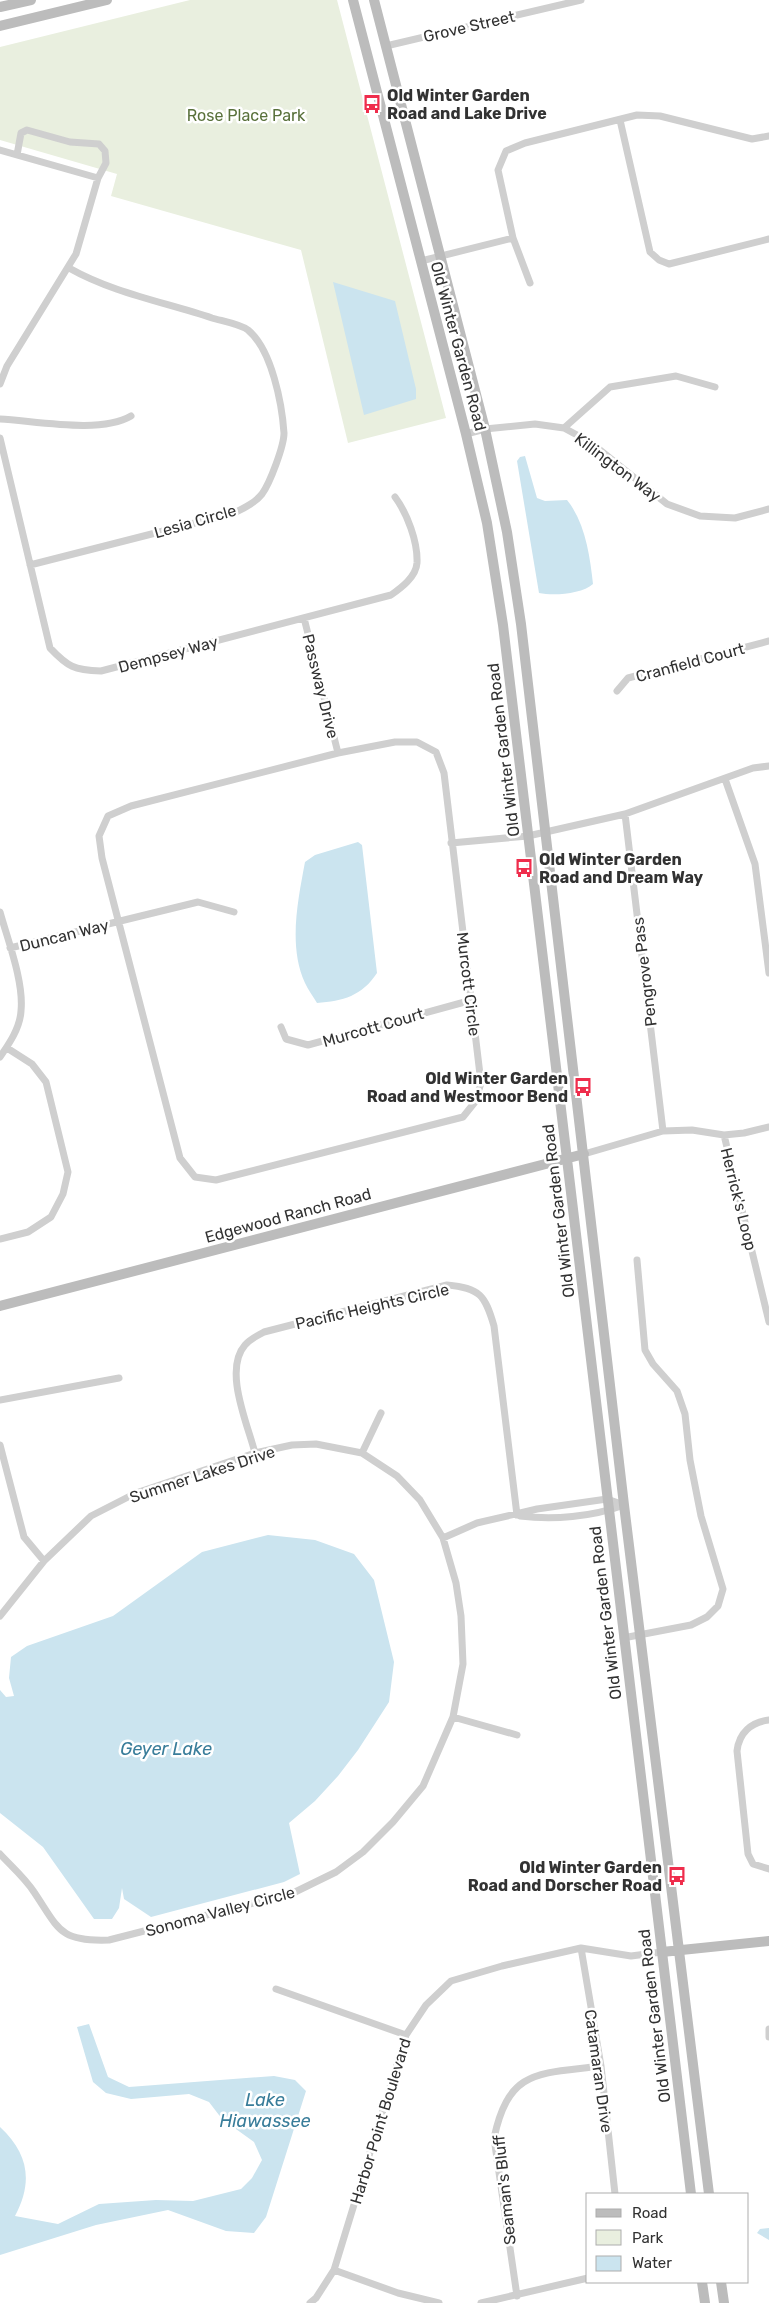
<svg xmlns="http://www.w3.org/2000/svg" width="769" height="2303" font-family="Rubik,sans-serif">
	<rect width="100%" height="100%" fill="#fff"/>
	<!-- green -->
	<path fill="#e9efdf" d="M 190,0 L 337,0 L 446,418 L 348,443 L 301,250 L 111,196 L 117,174 L 0,140 L 0,47 Z"/>
	<!-- water -->
	<path fill="#cbe4ef" d="M 333,282 L 395,301 L 416,389 L 416,399 L 364,415 Z
		M 525,456 L 537,498 L 545,501 L 567,500 C 585,522 590,556 593,584 C 582,594 554,596 539,593 L 517,461 L 520,457 Z
		M 358,842 L 362,845 L 377,973 C 362,996 343,1001 317,1003 C 313,996 308,990 305,983 C 288,946 298,900 305,862 L 315,855 Z
		M 268,1535 L 315,1540 L 354,1554 L 374,1580 L 394,1662 L 389,1702 L 358,1750 L 338,1776 L 315,1801 L 289,1823 L 300,1874 L 284,1882 L 151,1917 L 124,1899 L 122,1888 L 119,1908 L 112,1919 L 94,1919 L 43,1847 L 0,1813 L 0,1690 L 6,1697 L 14,1696 L 9,1678 L 11,1657 L 27,1646 L 113,1616 L 202,1552 Z
		M 89,2024 L 108,2077 L 129,2087 L 274,2076 L 295,2080 L 306,2091 L 266,2217 L 254,2233 L 226,2231 L 168,2210 L 96,2225 L 0,2255 L 0,2127 C 29,2154 33,2182 15,2216 L 58,2224 L 99,2204 L 156,2200 L 193,2201 L 241,2189 L 252,2178 L 262,2160 L 254,2142 L 222,2119 L 209,2102 L 189,2094 L 131,2099 L 106,2093 L 93,2082 L 77,2027 Z
		M 769,2228 L 769,2240 L 757,2233 L 760,2229 Z"/>
	<g fill="none" stroke-linecap="round" stroke-linejoin="round">
		<!-- street -->
		<path stroke="#cfcfcf" stroke-width="7" d="M 386,46 L 581,0
			M 620,120 L 650,252 L 659,260 L 669,264 L 769,239
			M 0,150 L 98,178
			M 421,261 L 513,238
			M 530,283 L 513,238 L 498,170 L 506,151 L 525,143 L 637,115 L 660,116 L 752,139 L 769,136
			M 0,384 L 7,366 L 76,254 L 98,178 L 106,163 L 105,151 L 99,144 L 70,142 L 27,130 L 21,133 L 17,155
			M 0,419 C 36,421 101,434 131,416
			M 564,428 L 610,387 L 676,376 L 715,387
			M 466,434 L 485,429 L 535,424 L 564,428 L 590,442 L 667,504 L 700,516 L 735,518 L 769,509
			M 0,438 L 50,648 C 68,667 74,670 101,671 L 391,595 C 401,588 416,577 417,563 C 418,542 407,513 395,497
			M 30,565 L 234,513 C 244,508 255,503 262,494 C 270,483 284,446 284,433 C 282,404 272,350 248,330 C 240,324 222,321 212,318 C 164,302 113,293 69,268
			M 304,618 L 338,753
			M 617,691 L 628,678 L 769,641
			M 395,742 L 417,742 L 436,752 L 444,773 L 481,1083 L 475,1102 L 463,1117 L 216,1180 L 195,1177 L 180,1158 L 102,858 L 99,836 L 108,816 L 131,806 L 338,753 Z
			M 725,779 L 755,864 L 769,973
			M 625,814 L 663,1131
			M 451,843 L 528,836 L 625,814 L 753,768 L 769,766
			M 0,912 C 8,941 24,982 21,1011 C 20,1028 9,1044 0,1057
			M 10,948 L 198,902 L 234,912
			M 281,1027 L 286,1039 L 308,1045 L 472,1000
			M 724,1135 L 769,1322
			M 584,1154 L 663,1131 L 692,1130 L 724,1135 L 744,1133 L 769,1127
			M 0,1239 L 28,1232 L 51,1217 L 63,1194 L 68,1172 L 46,1082 L 32,1064 L 7,1048
			M 0,1400 L 119,1378
			M 0,1445 L 24,1537 L 44,1561
			M 255,1453 C 248,1425 223,1370 245,1345 C 250,1339 257,1336 264,1332 L 447,1285 C 480,1288 485,1295 494,1326 L 517,1515
			M 362,1453 L 381,1413
			M 520,1516 C 553,1520 592,1517 624,1505
			M 443,1538 L 477,1523 L 537,1509 L 607,1499 L 624,1505
			M 0,1616 L 44,1561 L 91,1516 L 136,1493 L 255,1453 L 292,1445 L 316,1444 L 362,1453 L 397,1476 L 420,1500 L 443,1538 L 456,1583 L 461,1616 L 463,1664 L 453,1717 L 423,1786 L 393,1822 L 363,1852 L 336,1872 L 293,1893 L 109,1940 C 59,1942 59,1929 34,1892 C 25,1878 11,1866 0,1854
			M 623,1638 L 691,1625 L 707,1617 L 718,1606 L 723,1589 L 701,1516 L 690,1460 L 685,1414 L 677,1391 L 653,1364 L 645,1350 L 637,1260
			M 453,1717 L 517,1735
			M 769,1720 C 751,1722 739,1733 737,1751 L 748,1854 L 753,1864 L 769,1869
			M 581,1948 L 601,2066 L 615,2194
			M 276,1989 L 406,2035
			M 769,2029 L 769,2037
			M 334,2270 L 398,2293 L 439,2303
			M 517,2296 L 494,2138 C 509,2068 539,2074 601,2066
			M 310,2303 L 316,2298 L 334,2270 L 406,2035 L 426,2005 L 451,1981 L 502,1966 L 581,1948 L 631,1956 L 662,1952
			M 481,2303 L 588,2278"/>
		<!-- secondary -->
		<path stroke="#bcbcbc" stroke-width="10" d="M 353,0 L 466,434 L 487,523 L 503,625 L 691,2194
			M 374,0 L 485,429 L 507,532 L 521,624 L 624,1505 L 709,2194
			M 0,7 L 31,0
			M 0,26 L 107,0
			M 0,1306 L 584,1154
			M 662,1952 L 769,1941
			M 702,2282 L 705,2303
			M 721,2282 L 724,2303"/>
	</g>
	<!-- icons -->
	<defs>
		<g id="bus-bare" transform="scale(1.5)"><path d="M-5-6H5V4H4V6H2V4H-2V6H-4V4H-5ZM-3.5-4V0h7V-4ZM-3.5 1.2v1.5H-2V1.2ZM2 1.2v1.5H3.5V1.2Z" fill="#ef2d4c" stroke="#fff" stroke-width="2.5" paint-order="stroke"/></g>
	</defs>
	<g fill-rule="evenodd">
		<use href="#bus-bare" x="372" y="104"/>
		<use href="#bus-bare" x="524" y="868"/>
		<use href="#bus-bare" x="583" y="1087"/>
		<use href="#bus-bare" x="677" y="1876"/>
	</g>
	<g text-anchor="middle" stroke-width="5" stroke-linejoin="round" paint-order="stroke">
		<!-- street labels -->
		<g font-size="16" fill="#323232" stroke="#fff">
			<text transform="translate(469 26) rotate(-13)" y="6">Grove Street</text>
			<text transform="translate(459 346) rotate(75)" y="6">Old Winter Garden Road</text>
			<text transform="translate(618 467) rotate(37)" y="6">Killington Way</text>
			<text transform="translate(195 521) rotate(-16)" y="6">Lesia Circle</text>
			<text transform="translate(168 654) rotate(-15)" y="6">Dempsey Way</text>
			<text transform="translate(690 662) rotate(-15)" y="6">Cranfield Court</text>
			<text transform="translate(321 686) rotate(76)" y="6">Passway Drive</text>
			<text transform="translate(503 750) rotate(-97)" y="6">Old Winter Garden Road</text>
			<text transform="translate(64 935) rotate(-14)" y="6">Duncan Way</text>
			<text transform="translate(644 972) rotate(-97)" y="6">Pengrove Pass</text>
			<text transform="translate(469 984) rotate(83)" y="6">Murcott Circle</text>
			<text transform="translate(373 1027) rotate(-16)" y="6">Murcott Court</text>
			<text transform="translate(739 1199) rotate(76)" y="6">Herrick's Loop</text>
			<text transform="translate(558 1211) rotate(-97)" y="6">Old Winter Garden Road</text>
			<text transform="translate(288 1215) rotate(-15)" y="6">Edgewood Ranch Road</text>
			<text transform="translate(372 1306) rotate(-13)" y="6">Pacific Heights Circle</text>
			<text transform="translate(202 1474) rotate(-18)" y="6">Summer Lakes Drive</text>
			<text transform="translate(605 1613) rotate(-97)" y="6">Old Winter Garden Road</text>
			<text transform="translate(220 1911) rotate(-15)" y="6">Sonoma Valley Circle</text>
			<text transform="translate(654 2016) rotate(-97)" y="6">Old Winter Garden Road</text>
			<text transform="translate(599 2071) rotate(82)" y="6">Catamaran Drive</text>
			<text transform="translate(380 2121) rotate(-73)" y="6">Harbor Point Boulevard</text>
			<text transform="translate(504 2190) rotate(-96)" y="6">Seaman's Bluff</text>
		</g>
		<!-- poi labels -->
		<g font-size="16" font-weight="bold" fill="#323232" stroke="#fff" text-anchor="start">
			<text x="387" y="101">Old Winter Garden<tspan x="387" dy="18">Road and Lake Drive</tspan></text>
			<text x="539" y="865">Old Winter Garden<tspan x="539" dy="18">Road and Dream Way</tspan></text>
			<text x="568" y="1084" text-anchor="end">Old Winter Garden<tspan x="568" dy="18">Road and Westmoor Bend</tspan></text>
			<text x="662" y="1873" text-anchor="end">Old Winter Garden<tspan x="662" dy="18">Road and Dorscher Road</tspan></text>
		</g>
		<!-- park labels -->
		<g font-size="16" fill="#59713b" stroke="#fff">
			<text x="246" y="121">Rose Place Park</text>
		</g>
		<!-- water labels -->
		<g font-size="18" font-style="italic" fill="#397d9a" stroke="#fff">
			<text x="166" y="1755">Geyer Lake</text>
			<text x="265" y="2106">Lake<tspan x="265" dy="21">Hiawassee</tspan></text>
		</g>
	</g>
	<!-- legend -->
	<rect x="586" y="2193" width="162" height="90" fill="#ffffff" stroke="#adadad"/>
	<rect x="596" y="2209" width="25" height="8" fill="#bcbcbc" stroke="#adadad"/>
	<text x="632" y="2218" font-size="15" fill="#323232">Road</text>
	<rect x="596" y="2230" width="25" height="15" fill="#e9efdf" stroke="#adadad"/>
	<text x="632" y="2243" font-size="15" fill="#323232">Park</text>
	<rect x="596" y="2256" width="25" height="15" fill="#cbe4ef" stroke="#adadad"/>
	<text x="632" y="2268" font-size="15" fill="#323232">Water</text>
</svg>
